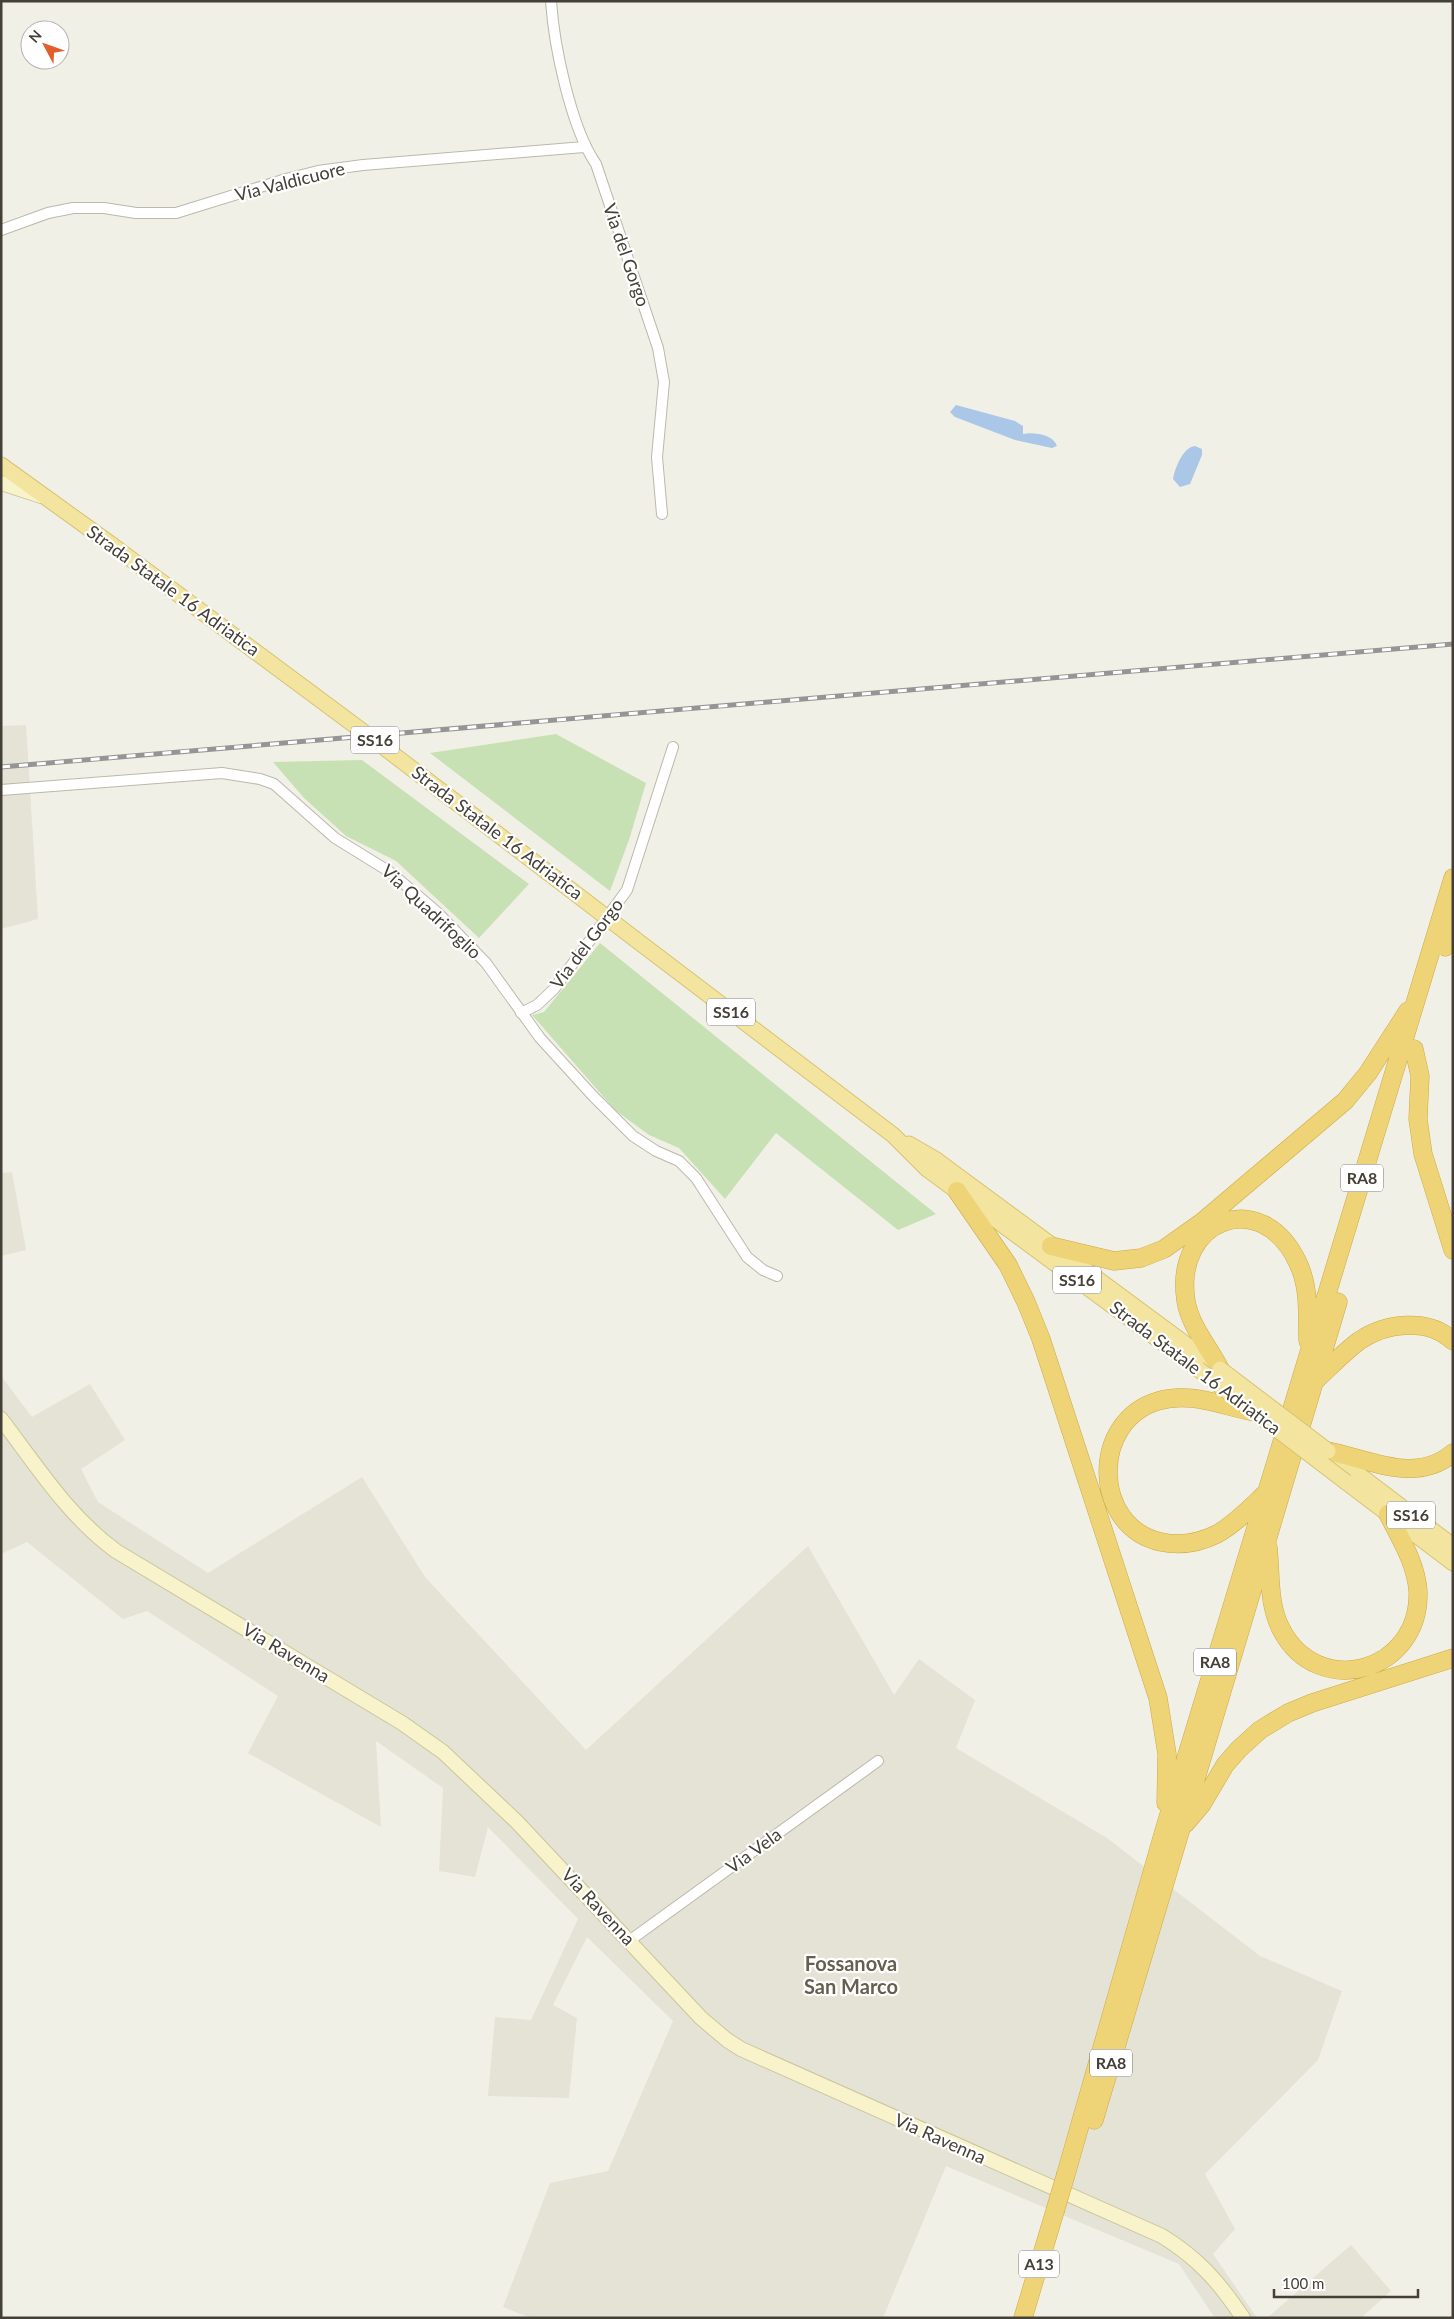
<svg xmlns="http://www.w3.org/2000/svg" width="1454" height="2319" font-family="Lato,sans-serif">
	<rect width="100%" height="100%" fill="#f1f0e7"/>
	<!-- residential -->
	<path fill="#e5e2d6" d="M 26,725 L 38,919 L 1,929 L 1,726 Z
		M 12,1172 L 26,1250 L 1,1256 L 1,1173 Z
		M 1,1376 L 32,1417 L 90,1384 L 125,1440 L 81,1469 L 98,1502 L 208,1573 L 362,1477 L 425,1577 L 586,1750 L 808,1546 L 894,1695 L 919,1659 L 975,1700 L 956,1748 L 1107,1838 L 1260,1956 L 1342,1991 L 1318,2060 L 1205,2174 L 1235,2229 L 1213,2254 L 1257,2318 L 1215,2318 L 1179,2264 L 946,2166 L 883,2318 L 531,2318 L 503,2307 L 550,2183 L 608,2171 L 673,2021 L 587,1937 L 553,2005 L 577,2018 L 569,2098 L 488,2096 L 495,2017 L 531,2020 L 578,1919 L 488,1827 L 475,1877 L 439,1871 L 443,1788 L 376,1741 L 381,1827 L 248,1753 L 278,1696 L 147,1611 L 123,1619 L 27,1542 L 1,1554 Z
		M 1351,2245 L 1391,2291 L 1361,2318 L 1267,2318 Z"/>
	<!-- green -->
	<path fill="#c8e1b4" d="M 556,734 L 646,783 L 629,840 L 610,891 L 430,753 Z
		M 362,760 L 529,884 L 479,938 L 396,861 L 346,836 L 304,798 L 273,762 Z
		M 600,943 L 936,1214 L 898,1230 L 776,1133 L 725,1199 L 679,1148 L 649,1135 L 615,1110 L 532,1015 L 544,1012 Z"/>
	<!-- water -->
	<path fill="#aac7e8" d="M 956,405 L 1015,421 L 1023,426 L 1023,434 C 1033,432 1053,434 1057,446 L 1052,448 L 1015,440 L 955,417 L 950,412 Z
		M 1195,446 L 1202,449 L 1202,455 L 1190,484 L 1180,487 L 1173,479 C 1175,468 1183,447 1195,446 Z"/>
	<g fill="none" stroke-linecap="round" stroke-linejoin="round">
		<!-- minor casing -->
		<g stroke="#bcb8ab" stroke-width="12">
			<path id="minor" d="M 551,1 C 554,46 571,128 596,164 L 658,348 L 664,382 L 657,457 L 662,514
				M 1,230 L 48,213 L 73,208 L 104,208 L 136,213 L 176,213 L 286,179 L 318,171 L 363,165 L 584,147
				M 1,790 L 222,773 L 260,779 L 274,784 L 335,838 L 390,872 L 437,912 L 486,963 L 540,1038 L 593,1096 L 633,1136 L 656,1151 L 679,1161 L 696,1178 L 747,1257 L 763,1270 L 777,1276
				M 521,1013 L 537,1005 L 554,989 L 627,890 L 673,747
				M 629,1941 L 878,1761"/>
		</g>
		<!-- secondary casing -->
		<g stroke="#ccc59b" stroke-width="16">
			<path id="secondary" d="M 1,483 L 41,496
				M 1,1419 C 37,1466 68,1516 116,1551 L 402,1723 L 443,1752 L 517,1822 L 701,2018 L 727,2040 L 741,2049 L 1162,2236 C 1199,2259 1219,2282 1243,2318"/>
		</g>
		<!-- primary casing -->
		<g stroke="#d6c371" stroke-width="17">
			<path id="primary" d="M 1,465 L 112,545
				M 635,939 L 893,1135 L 927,1169 L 1198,1369
				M 909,1144 L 935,1159 L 1218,1368
				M 1329,1452 L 1453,1546
				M 1346,1482 L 1453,1563"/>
		</g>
		<!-- motorway casing -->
		<g stroke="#ccaa47" stroke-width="19">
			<path id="motorway" d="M 1445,947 L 1453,921
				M 1414,1049 L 1420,1076 L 1418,1119 L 1423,1154 L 1453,1250
				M 957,1191 L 1008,1265 L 1026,1302 L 1041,1339 L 1158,1698 L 1167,1754 L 1166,1803
				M 1051,1246 L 1114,1261 L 1141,1258 L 1164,1249 L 1202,1222 L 1345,1101 L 1368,1073 L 1408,1011
				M 1220,1369 C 1209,1347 1190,1326 1186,1301 C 1173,1219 1262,1185 1298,1263 C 1310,1288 1307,1314 1308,1341
				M 1316,1380 C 1330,1367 1344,1352 1359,1341 C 1385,1323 1428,1317 1453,1341
				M 1254,1412 C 1222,1406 1191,1391 1158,1401 C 1090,1421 1092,1527 1161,1542 C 1180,1546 1199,1543 1217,1534 C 1235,1524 1251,1507 1266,1493
				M 1328,1451 C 1369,1459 1415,1485 1453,1453
				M 1268,1547 C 1271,1575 1268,1604 1281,1629 C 1318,1701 1421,1672 1418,1591 C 1416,1563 1400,1538 1388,1514
				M 1185,1824 L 1202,1804 L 1225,1765 L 1239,1749 L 1260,1730 L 1288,1713 L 1312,1703 L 1453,1658
				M 1094,2120 L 1338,1302
				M 1066,2174 L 1164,1831 L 1453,878
				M 1023,2318 L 1055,2211"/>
		</g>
		<!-- minor -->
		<use href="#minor" stroke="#fff" stroke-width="10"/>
		<!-- secondary -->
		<use href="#secondary" stroke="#f8f3ca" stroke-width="14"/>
		<!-- primary -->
		<use href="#primary" stroke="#f3e59f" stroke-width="15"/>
		<!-- motorway -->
		<use href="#motorway" stroke="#eed476" stroke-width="18"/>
		<!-- rail casing -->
		<g stroke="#959595" stroke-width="5">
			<path id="rail" d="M 1,767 L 1453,644"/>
		</g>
		<!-- rail -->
		<use href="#rail" stroke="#fff" stroke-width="3" stroke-dasharray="9" stroke-linecap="butt"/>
		<!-- primary-bridge casing -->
		<g stroke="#d6c371" stroke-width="17" stroke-linecap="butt">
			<path id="primary-bridge" d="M 112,545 L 377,742 L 635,939
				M 1198,1369 L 1346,1482
				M 1220,1369 L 1328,1451"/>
		</g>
		<!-- motorway-bridge casing -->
		<g stroke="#ccaa47" stroke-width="19" stroke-linecap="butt">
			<path id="motorway-bridge" d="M 1055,2211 L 1066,2174"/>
		</g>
		<!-- primary-bridge -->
		<use href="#primary-bridge" stroke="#f3e59f" stroke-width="15"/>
		<!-- motorway-bridge -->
		<use href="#motorway-bridge" stroke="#eed476" stroke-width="18"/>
	</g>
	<g text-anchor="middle" stroke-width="4.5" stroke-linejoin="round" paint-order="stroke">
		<!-- shield labels -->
		<g fill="#fff" stroke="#7c7973" stroke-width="1">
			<rect x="351" y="726.5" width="48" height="27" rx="4"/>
			<rect x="707" y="998.5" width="48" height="27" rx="4"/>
			<rect x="1341" y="1164.5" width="42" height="27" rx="4"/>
			<rect x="1053" y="1266.5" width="48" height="27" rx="4"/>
			<rect x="1387" y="1501.5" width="48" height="27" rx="4"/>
			<rect x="1194" y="1648.5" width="42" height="27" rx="4"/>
			<rect x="1090" y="2049.5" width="42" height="27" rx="4"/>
			<rect x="1019" y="2250.5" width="40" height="27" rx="4"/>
		</g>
		<g font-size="16" font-weight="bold" fill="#444037">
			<text x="375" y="746">SS16</text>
			<text x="731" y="1018">SS16</text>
			<text x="1362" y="1184">RA8</text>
			<text x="1077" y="1286">SS16</text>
			<text x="1411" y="1521">SS16</text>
			<text x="1215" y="1668">RA8</text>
			<text x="1111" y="2069">RA8</text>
			<text x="1039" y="2270">A13</text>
		</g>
		<!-- street labels -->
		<g font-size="18" fill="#444037" stroke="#fff">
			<text transform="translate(290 182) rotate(-14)" y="6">Via Valdicuore</text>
			<text transform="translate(626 255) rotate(71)" y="6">Via del Gorgo</text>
			<text transform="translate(173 591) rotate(36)" y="6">Strada Statale 16 Adriatica</text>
			<text transform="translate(497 833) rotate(37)" y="6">Strada Statale 16 Adriatica</text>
			<text transform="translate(431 912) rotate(43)" y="6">Via Quadrifoglio</text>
			<text transform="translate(587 944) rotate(-53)" y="6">Via del Gorgo</text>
			<text transform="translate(1195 1368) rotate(37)" y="6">Strada Statale 16 Adriatica</text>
			<text transform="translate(286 1653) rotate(31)" y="6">Via Ravenna</text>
			<text transform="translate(754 1851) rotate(-36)" y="6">Via Vela</text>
			<text transform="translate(598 1907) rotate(47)" y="6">Via Ravenna</text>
			<text transform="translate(940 2139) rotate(24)" y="6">Via Ravenna</text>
		</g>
		<!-- quarter labels -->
		<g font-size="20" font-weight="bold" fill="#655f4f" stroke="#fff">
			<text x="851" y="1971">Fossanova<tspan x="851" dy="23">San Marco</tspan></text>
		</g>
	</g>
	<!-- border -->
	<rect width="1454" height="2319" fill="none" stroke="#444037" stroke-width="5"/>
	<!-- north arrow -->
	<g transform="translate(45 45) rotate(311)"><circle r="24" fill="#ffffff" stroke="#b4b3af"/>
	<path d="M0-4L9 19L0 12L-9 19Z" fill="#e25e2e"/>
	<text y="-8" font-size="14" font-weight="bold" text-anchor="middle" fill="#444037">N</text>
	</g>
	<!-- scale -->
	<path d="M1274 2289v8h144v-8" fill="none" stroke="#444037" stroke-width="2.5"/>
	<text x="1282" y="2289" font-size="15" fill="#444037" stroke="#ffffff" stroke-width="4" paint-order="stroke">100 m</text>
</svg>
